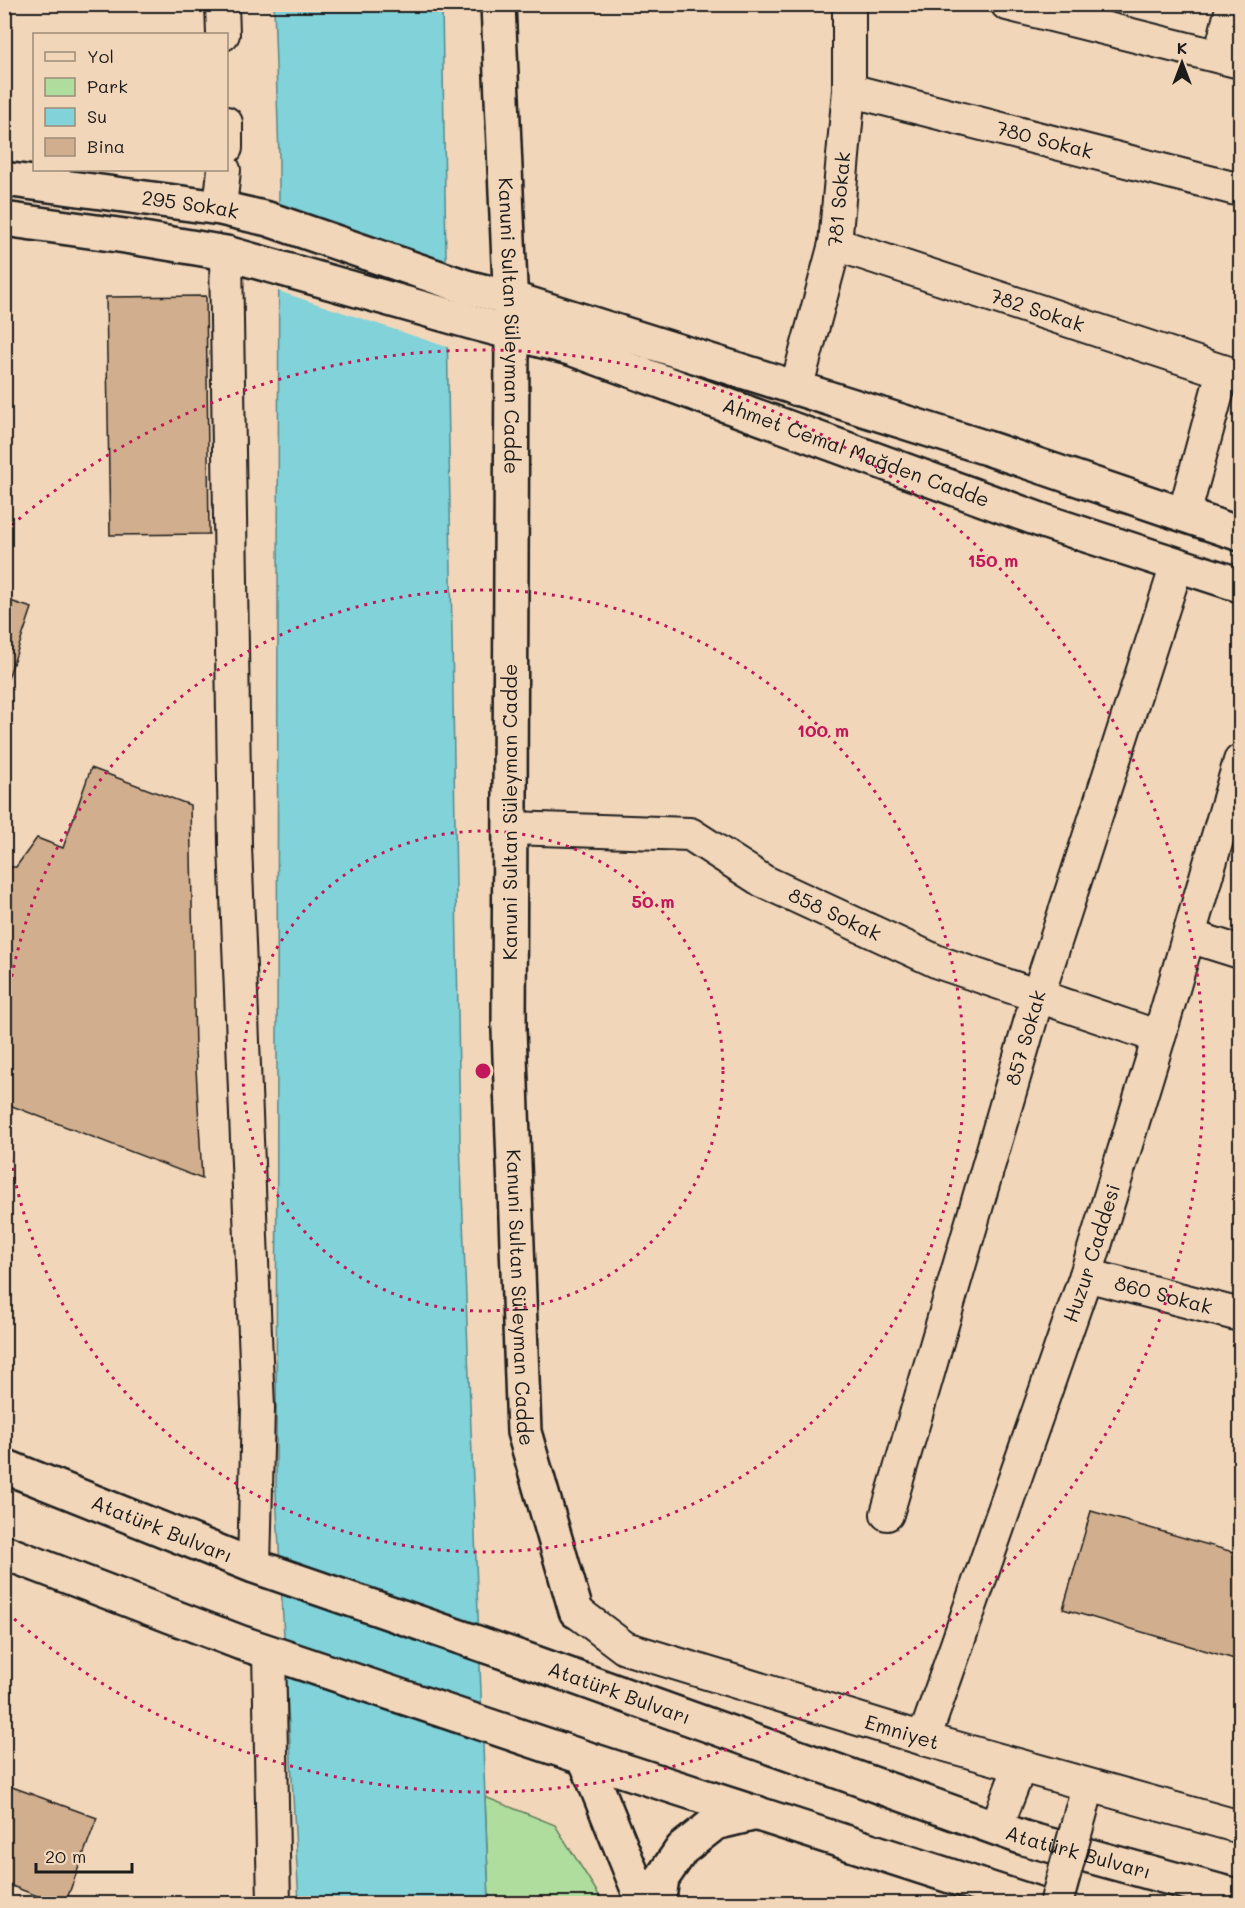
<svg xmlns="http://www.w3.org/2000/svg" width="1245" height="1908" font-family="Mali,sans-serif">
	<rect width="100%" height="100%" fill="#f2d6b9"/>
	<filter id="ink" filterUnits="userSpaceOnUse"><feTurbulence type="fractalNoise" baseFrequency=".0167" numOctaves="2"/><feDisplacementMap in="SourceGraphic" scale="12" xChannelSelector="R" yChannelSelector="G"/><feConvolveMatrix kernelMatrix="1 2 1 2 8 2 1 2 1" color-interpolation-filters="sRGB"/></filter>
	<g filter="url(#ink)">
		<!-- green -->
		<path fill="#aedd9d" stroke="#657c5c" stroke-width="1.5" d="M 485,1797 L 555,1825 L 604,1903 L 489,1903 Z"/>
		<!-- water -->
		<path fill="#81d2d9" stroke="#59898d" stroke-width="1.5" d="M 274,5 L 442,5 L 460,1140 L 489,1903 L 299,1903 L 276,1494 L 279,156 Z"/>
		<!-- pier -->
		<path fill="#f2d6b9" d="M 276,205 L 449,262 L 450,348 L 275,290 Z"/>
		<!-- building -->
		<path fill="#d1ae8d" stroke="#1c1c1c" stroke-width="1.5" d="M 206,296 L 209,534 L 110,535 L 106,297 Z
			M 4,599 L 32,608 L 4,690 Z
			M 91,768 L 190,805 L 195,1050 L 202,1179 L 4,1103 L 4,867 L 16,867 L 37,838 L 63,848 Z
			M 1091,1511 L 1240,1554 L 1240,1650 L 1238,1660 L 1063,1609 Z
			M 4,1784 L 97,1818 L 65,1904 L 58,1904 L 4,1883 Z"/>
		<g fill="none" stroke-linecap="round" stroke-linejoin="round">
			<!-- street casing -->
			<g stroke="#1c1c1c" stroke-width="36">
				<g id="street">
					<path d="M 222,4 L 223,34"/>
					<path d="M 1007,4 L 1240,62"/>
					<path d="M 1220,56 L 1233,4"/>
					<path id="s1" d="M 849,90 L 1240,190"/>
					<path d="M 226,123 L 226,148"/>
					<path d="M 220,208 L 224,170"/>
					<path id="s2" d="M 835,244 L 1240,377"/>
					<path d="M 226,253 L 235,846 L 258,1408 L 254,1566"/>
					<path id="s3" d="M 796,389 L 835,244 L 849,90 L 849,4"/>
					<path d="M 1184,515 L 1223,371"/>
					<path id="s4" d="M 510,828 L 690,834 L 763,881 L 938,962 L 1159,1037"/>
					<path d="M 1189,936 L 1240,952"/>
					<path id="s5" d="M 1086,1275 L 1240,1315"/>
					<path id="s6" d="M 887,1514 L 1038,995 L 1177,565"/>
					<path id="s7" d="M 576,1611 L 625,1648 L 924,1739 L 1240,1827"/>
					<path d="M 269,1652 L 274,1904"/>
					<path id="s8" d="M 924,1739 L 1086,1275 L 1159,1037 L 1240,761"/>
					<path d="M 996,1828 L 1020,1766"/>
				</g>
			</g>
			<!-- secondary casing -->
			<g stroke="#1c1c1c" stroke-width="38">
				<g id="secondary">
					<path id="s9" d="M 498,4 L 512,333 L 509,1030 L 524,1432 L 576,1611"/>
					<path id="s10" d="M 4,179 L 220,208 L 268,219 L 466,287 L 510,298 L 987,448 L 1240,534"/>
					<path id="s11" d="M 4,219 L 125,236 L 226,253 L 471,322 L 570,348 L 1046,522 L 1240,585"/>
					<path d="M 585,1758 L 644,1904"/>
					<path d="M 658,1904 L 662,1878 L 682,1849 L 715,1823 L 757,1813"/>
				</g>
			</g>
			<!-- highway casing -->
			<g stroke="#1c1c1c" stroke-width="38">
				<g id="highway">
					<path id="s12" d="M 4,1466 L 254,1566 L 524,1659 L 1024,1838 L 1240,1897"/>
					<path d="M 4,1552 L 239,1642 L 585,1758 L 1037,1904"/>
				</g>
			</g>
			<!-- street -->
			<use href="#street" stroke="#f2d6b9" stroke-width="32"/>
			<!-- secondary -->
			<use href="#secondary" stroke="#f2d6b9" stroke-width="33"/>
			<!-- highway -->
			<use href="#highway" stroke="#f2d6b9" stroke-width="33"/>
			<!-- street-bridge casing -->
			<g stroke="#1c1c1c" stroke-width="36" stroke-linecap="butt">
				<path id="street-bridge" d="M 1056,1904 L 1084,1801"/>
			</g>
			<!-- street-bridge -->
			<use href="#street-bridge" stroke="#f2d6b9" stroke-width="32"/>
		</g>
	</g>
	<!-- distance rings -->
	<g fill="none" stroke="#c2185b" stroke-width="3" stroke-dasharray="3 6">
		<circle cx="483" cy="1071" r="240"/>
		<path d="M5 1021A481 481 0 1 1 5 1121"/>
		<path d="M5 531A721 721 0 1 1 5 1611"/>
	</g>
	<g text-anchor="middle" stroke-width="4.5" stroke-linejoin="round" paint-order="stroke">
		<!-- street labels -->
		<g font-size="20" fill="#1c1c1c" stroke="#f2d6b9">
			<text dy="7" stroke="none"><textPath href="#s1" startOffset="202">780 Sokak</textPath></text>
			<text dy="7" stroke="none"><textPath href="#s3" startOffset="195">781 Sokak</textPath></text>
			<text dy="7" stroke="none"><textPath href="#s10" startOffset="188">295 Sokak</textPath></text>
			<text dy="7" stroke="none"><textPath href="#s2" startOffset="213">782 Sokak</textPath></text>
			<text dy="7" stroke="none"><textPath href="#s9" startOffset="322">Kanuni Sultan Süleyman Cadde</textPath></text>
			<text dy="7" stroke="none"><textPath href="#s11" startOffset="886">Ahmet Cemal Mağden Cadde</textPath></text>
			<text transform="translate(510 812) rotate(-90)" y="7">Kanuni Sultan Süleyman Cadde</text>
			<text dy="7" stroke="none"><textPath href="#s4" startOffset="346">858 Sokak</textPath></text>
			<text dy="7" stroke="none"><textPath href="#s6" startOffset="496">857 Sokak</textPath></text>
			<text dy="7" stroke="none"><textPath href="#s8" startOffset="514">Huzur Caddesi</textPath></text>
			<text dy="7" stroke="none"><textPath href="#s5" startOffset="80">860 Sokak</textPath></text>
			<text dy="7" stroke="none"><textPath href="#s9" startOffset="1294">Kanuni Sultan Süleyman Cadde</textPath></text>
			<text dy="7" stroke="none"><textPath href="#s12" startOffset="170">Atatürk Bulvarı</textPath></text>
			<text dy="7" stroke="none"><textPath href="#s12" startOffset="656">Atatürk Bulvarı</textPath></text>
			<text dy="7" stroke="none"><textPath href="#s7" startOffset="351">Emniyet</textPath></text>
			<text dy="7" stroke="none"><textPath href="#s12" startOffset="1142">Atatürk Bulvarı</textPath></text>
		</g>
	</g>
	<circle cx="483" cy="1071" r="9" fill="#c2185b" stroke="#f2d6b9" stroke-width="3"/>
	<g font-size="18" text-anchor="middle" font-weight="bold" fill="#c2185b" stroke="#f2d6b9" stroke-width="4.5" stroke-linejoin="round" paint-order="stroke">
		<text x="993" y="567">150 m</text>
		<text x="823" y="737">100 m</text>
		<text x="653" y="908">50 m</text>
	</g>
	<!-- margin -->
	<rect width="1245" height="1908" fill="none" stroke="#f2d6b9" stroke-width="24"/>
	<rect x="12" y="12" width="1221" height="1884" fill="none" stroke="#1c1c1c" stroke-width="2" filter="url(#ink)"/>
	<!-- legend -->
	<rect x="33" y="33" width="195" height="138" fill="#f2d6b9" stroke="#9c8c7a" stroke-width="1.5"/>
	<rect x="45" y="52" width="30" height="9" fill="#f2d6b9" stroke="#9c8c7a" stroke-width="1.5"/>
	<text x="87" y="63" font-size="18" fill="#1c1c1c">Yol</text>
	<rect x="45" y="78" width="30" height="18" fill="#aedd9d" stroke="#9c8c7a" stroke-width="1.5"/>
	<text x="87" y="93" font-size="18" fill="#1c1c1c">Park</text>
	<rect x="45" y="108" width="30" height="18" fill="#81d2d9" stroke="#9c8c7a" stroke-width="1.5"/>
	<text x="87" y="123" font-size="18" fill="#1c1c1c">Su</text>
	<rect x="45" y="138" width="30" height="18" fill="#d1ae8d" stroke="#9c8c7a" stroke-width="1.5"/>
	<text x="87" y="153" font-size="18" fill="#1c1c1c">Bina</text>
	<!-- north arrow -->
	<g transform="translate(1182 63)" stroke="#f2d6b9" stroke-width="4.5" paint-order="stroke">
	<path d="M0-4.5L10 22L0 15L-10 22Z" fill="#1c1c1c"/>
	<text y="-9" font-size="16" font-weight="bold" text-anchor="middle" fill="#1c1c1c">K</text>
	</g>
	<!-- scale -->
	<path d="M36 1863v9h96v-9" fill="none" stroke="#1c1c1c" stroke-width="3"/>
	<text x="45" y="1863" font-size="18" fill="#1c1c1c" stroke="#f2d6b9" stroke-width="4.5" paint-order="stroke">20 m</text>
</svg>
